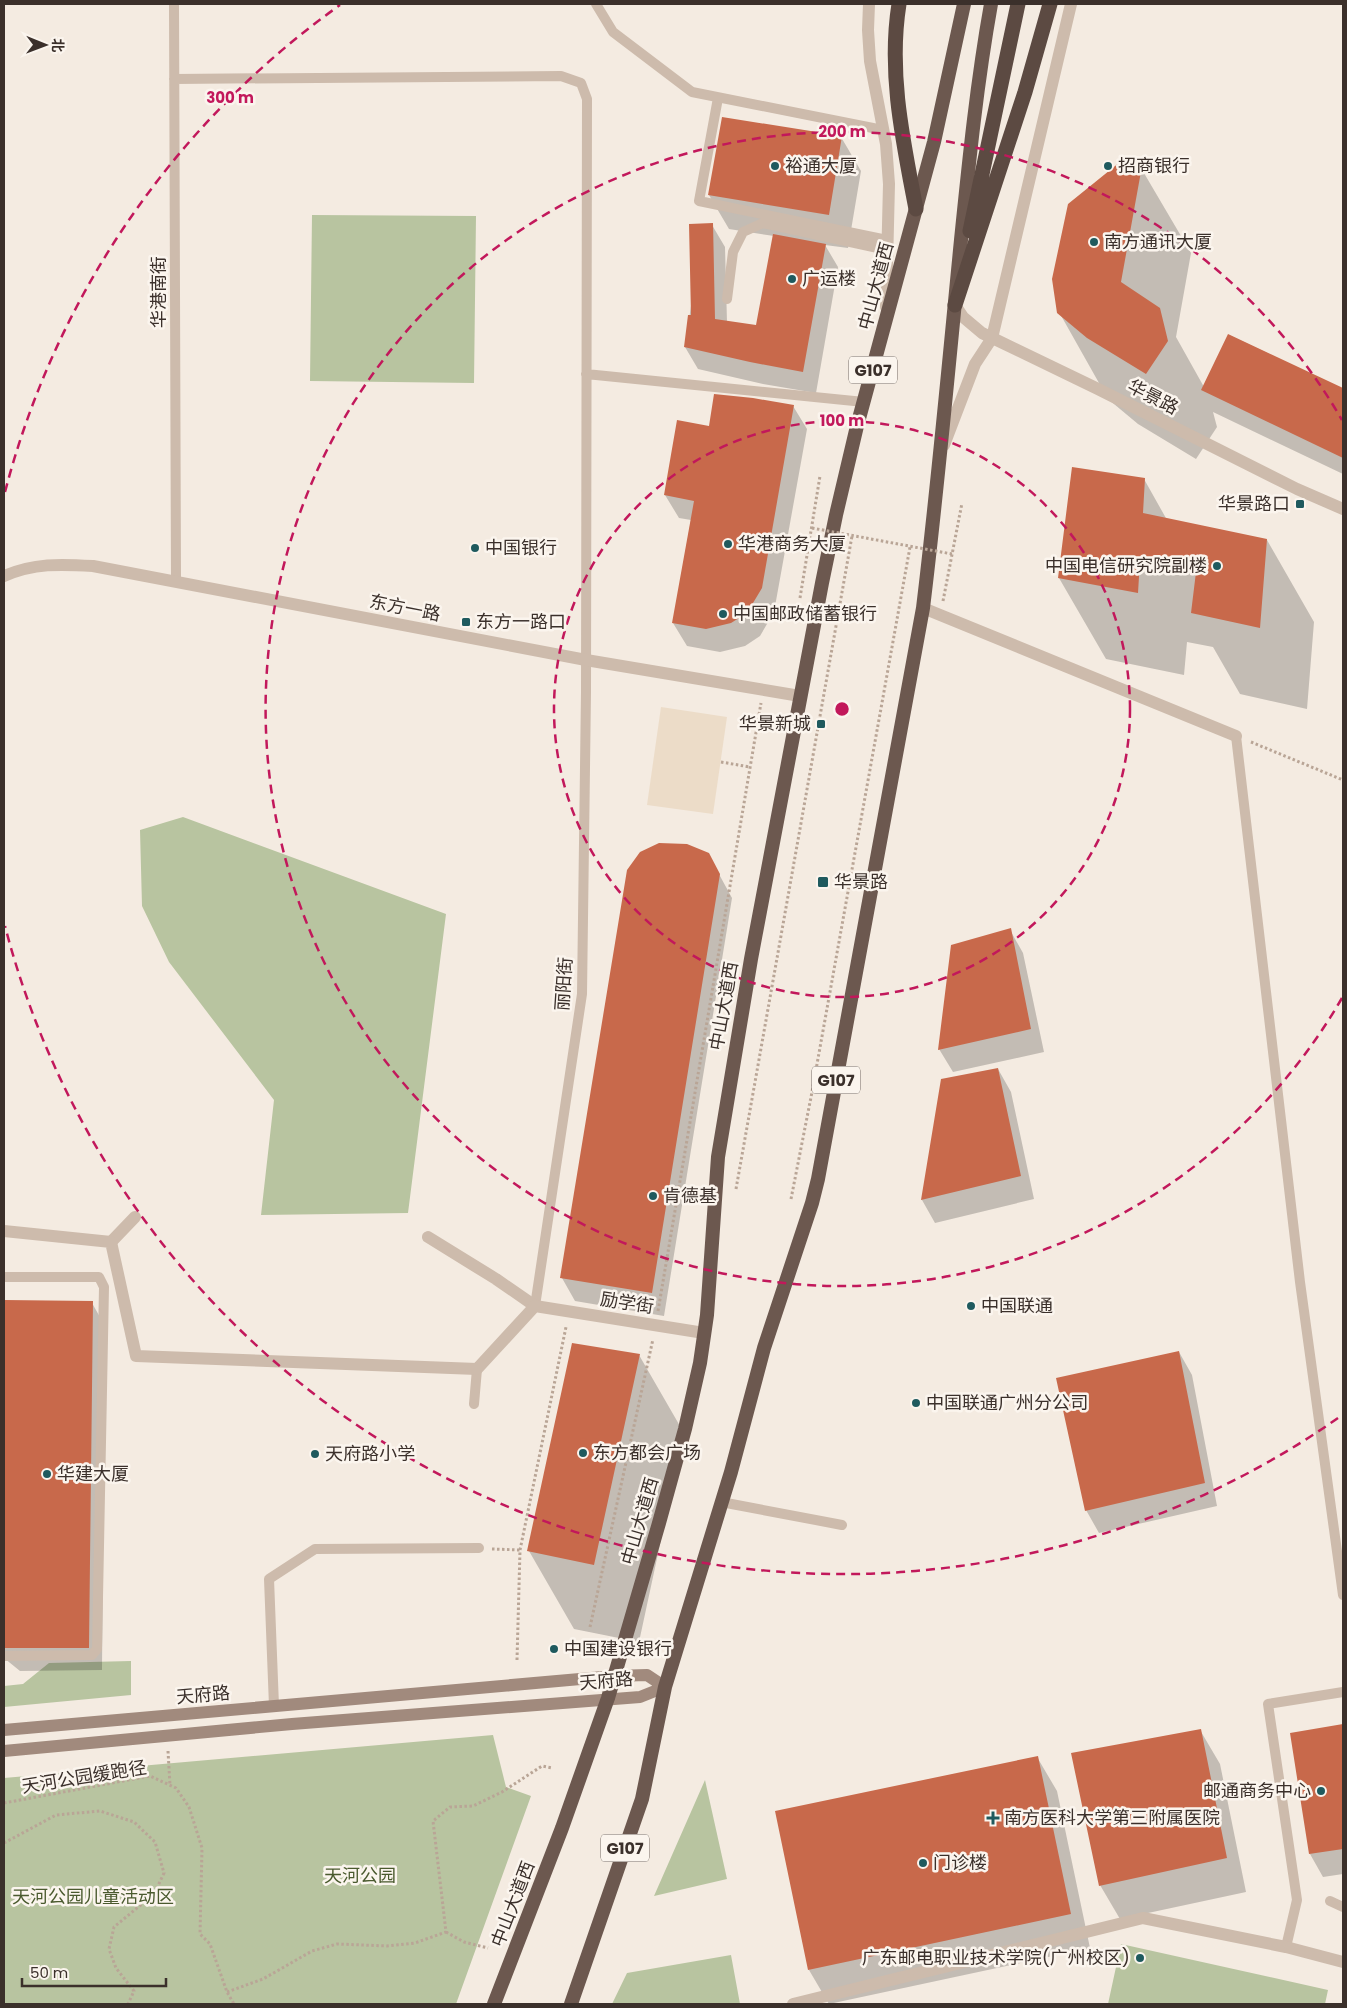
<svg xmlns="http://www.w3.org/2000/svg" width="1347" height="2008" font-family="Poppins,'Noto Sans SC',sans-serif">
	<rect width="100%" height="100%" fill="#f4ebe1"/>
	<!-- green -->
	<path fill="#b8c4a0" d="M 312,215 L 476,216 L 474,383 L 310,381 Z
		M 183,817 L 446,914 L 408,1213 L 261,1215 L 274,1100 L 169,962 L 142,906 L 140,830 Z
		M 131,1661 L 131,1695 L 4,1707 L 4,1686 L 23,1684 L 49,1663 Z
		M 493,1735 L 506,1787 L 531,1796 L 456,2004 L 4,2004 L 4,1778 Z
		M 705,1780 L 727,1879 L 654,1896 Z
		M 1121,1944 L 1328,1990 L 1325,2004 L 1108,2004 Z
		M 731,1955 L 740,2004 L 612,2004 L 627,1973 Z"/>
	<!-- plaza -->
	<path fill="#ecdcc8" d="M 661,707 L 727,717 L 713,814 L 647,805 Z"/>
	<!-- shadow -->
	<path fill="#0003" d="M 841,137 L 861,171 L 848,248 L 825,245 L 838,267 L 816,393 L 763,384 L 698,369 L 685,347 L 692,299 L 712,225 L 725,247 L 727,322 L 757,327 L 774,236 L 729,229 L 709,195 Z
		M 1141,168 L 1191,253 L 1176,337 L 1204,387 L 1229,335 L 1343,389 L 1343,474 L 1213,412 L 1217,427 L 1196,459 L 1138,424 L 1108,399 L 1059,312 Z
		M 793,406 L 807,429 L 774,612 L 760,636 L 745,646 L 720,652 L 687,646 L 673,623 L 691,520 L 679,518 L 665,495 L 710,427 Z
		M 1144,479 L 1167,520 L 1267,540 L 1314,622 L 1307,709 L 1240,694 L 1213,647 L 1187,642 L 1184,675 L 1106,659 L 1059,578 Z
		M 708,854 L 732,898 L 664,1316 L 575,1301 L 562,1278 Z
		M 1010,930 L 1023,953 L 1044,1052 L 953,1072 L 939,1049 Z
		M 998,1069 L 1011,1092 L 1034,1199 L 935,1223 L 922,1200 Z
		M 4,1302 L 92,1303 L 105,1326 L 102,1670 L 20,1671 L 4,1658 Z
		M 1179,1352 L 1192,1375 L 1217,1506 L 1099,1533 L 1086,1510 Z
		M 639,1355 L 684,1433 L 639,1642 L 574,1629 L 529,1551 Z
		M 1343,1726 L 1343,1874 L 1323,1877 L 1310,1854 L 1291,1734 Z
		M 1200,1730 L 1220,1764 L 1246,1892 L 1120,1919 L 1100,1885 Z
		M 1037,1757 L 1057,1791 L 1090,1948 L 829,2004 L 809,1970 Z"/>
	<!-- building -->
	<path fill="#c8694b" d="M 722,117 L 842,136 L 829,215 L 708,195 Z
		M 1120,162 L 1142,166 L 1121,282 L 1160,308 L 1168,341 L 1146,374 L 1087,338 L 1057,313 L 1052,279 L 1068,204 Z
		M 713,223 L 715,319 L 756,325 L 773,234 L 826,244 L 803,372 L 750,362 L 684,347 L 688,315 L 691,315 L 689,224 Z
		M 1228,334 L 1343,388 L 1343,458 L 1201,390 Z
		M 714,394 L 753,398 L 794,405 L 762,588 L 747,613 L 731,623 L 706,629 L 672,623 L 694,501 L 664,495 L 677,420 L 709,426 Z
		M 1072,467 L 1145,478 L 1143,513 L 1267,539 L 1260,628 L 1191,613 L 1196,572 L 1140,560 L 1138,593 L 1058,578 Z
		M 659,843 L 687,844 L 709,853 L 720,874 L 652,1293 L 560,1278 L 627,870 L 640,852 Z
		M 1011,928 L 1031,1029 L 938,1050 L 951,945 Z
		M 998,1068 L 1021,1176 L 921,1200 L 941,1079 Z
		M 4,1300 L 93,1301 L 89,1648 L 4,1648 Z
		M 572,1343 L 640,1354 L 594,1565 L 527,1551 Z
		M 1179,1351 L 1205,1483 L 1085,1511 L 1056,1378 Z
		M 1343,1724 L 1343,1849 L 1309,1854 L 1290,1733 Z
		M 1201,1729 L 1227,1858 L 1099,1886 L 1071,1753 Z
		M 1038,1756 L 1071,1914 L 808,1970 L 775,1811 Z"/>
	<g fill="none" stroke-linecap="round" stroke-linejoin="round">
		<!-- path -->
		<path stroke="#b9a596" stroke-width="3" stroke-dasharray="2.5 2.5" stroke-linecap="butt" d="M 800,598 L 820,476
			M 943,601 L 962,503
			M 1251,742 L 1343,780
			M 721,762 L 750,767
			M 736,1189 L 852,536
			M 791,1199 L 812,1092 L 910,547
			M 658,1311 L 761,703
			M 492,1549 L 520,1550
			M 590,1627 L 653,1339
			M 517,1660 L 520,1550 L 566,1327
			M 168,1751 L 170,1785
			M 4,1803 L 150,1776 L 176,1788 L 189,1807 L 202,1848 L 200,1934 L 210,1944 L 227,1992 L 234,2004
			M 4,1843 L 56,1815 L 100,1811 L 134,1822 L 155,1842 L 164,1873 L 154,1894 L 114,1927 L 109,1949 L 116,1968 L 134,1991 L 128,2004
			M 446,1932 L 464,1942 L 488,1948
			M 227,1992 L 263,1979 L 312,1951 L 337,1944 L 387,1946 L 415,1943 L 446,1932 L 433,1821 L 450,1807 L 473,1806 L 502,1792 L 542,1766 L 552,1768"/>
		<!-- service -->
		<path stroke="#cdbbac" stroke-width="10" d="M 174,4 L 176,581
			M 596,4 L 613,32 L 692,92 L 883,130
			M 174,79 L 561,76 L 581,83 L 587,99 L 586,692 L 582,994 L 535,1306
			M 718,98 L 699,201 L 887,240
			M 727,299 L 733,252 L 743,232 L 763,223 L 887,250
			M 586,374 L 864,402
			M 1236,736 L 1300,1282 L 1343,1595
			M 4,1277 L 99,1277 L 104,1287 L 97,1649 L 92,1655 L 4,1656
			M 474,1404 L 477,1369
			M 721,1502 L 842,1525
			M 274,1706 L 269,1579 L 315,1549 L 479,1548
			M 1330,1901 L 1343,1907
			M 1286,1947 L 1297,1900 L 1268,1704 L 1343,1692"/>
		<!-- pedestrian -->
		<path stroke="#cdbbac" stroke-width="12" d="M 428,1237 L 496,1279 L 535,1306
			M 111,1242 L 135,1217"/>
		<!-- minor -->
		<path stroke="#cdbbac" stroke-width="12" d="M 992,338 L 1071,4
			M 923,608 L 1236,736
			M 4,1231 L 111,1242 L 136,1356 L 477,1369 L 535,1306 L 704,1333
			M 793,2004 L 1143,1918 L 1286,1947 L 1343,1962"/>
		<!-- tertiary -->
		<path stroke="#cdbbac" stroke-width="12" d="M 869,4 L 868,30 L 870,61 L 886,144 L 889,184 L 886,307
			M 955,305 L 963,317 L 982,333 L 1098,389 L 1297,489 L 1343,509
			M 944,445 L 975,364 L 992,338
			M 4,576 C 34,563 60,564 93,566 L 586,660 L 800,696"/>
		<!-- secondary -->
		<path stroke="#a18a7d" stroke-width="12" d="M 4,1730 L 614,1676 L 647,1675 L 665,1687
			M 4,1751 L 292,1724 L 640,1697 L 665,1687"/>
		<!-- trunk -->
		<path stroke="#6c584f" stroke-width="14" d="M 494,2004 L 562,1828 L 608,1698 L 659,1523 L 685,1429 L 700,1363 L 707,1315 L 718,1157 L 751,959 L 822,583 L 836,515 L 857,426 L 934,142 L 964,4
			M 571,2004 L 642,1799 L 665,1687 L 731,1472 L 764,1348 L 812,1203 L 818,1179 L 923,608 C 938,485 949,362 961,240 C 969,161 977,82 991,4"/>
		<!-- motorway -->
		<path stroke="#5c4a42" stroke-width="15" d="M 899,4 C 888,73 903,141 916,209
			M 970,231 L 1018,4
			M 955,305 L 1025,92 L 1050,4"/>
		<!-- path-bridge -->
		<path stroke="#b9a596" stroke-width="3" stroke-dasharray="2.5 2.5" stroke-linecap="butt" d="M 812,528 L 952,554"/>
	</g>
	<!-- distance rings -->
	<g fill="none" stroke="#c2185b" stroke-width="2.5" stroke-dasharray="9 6">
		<circle cx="842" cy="709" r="288"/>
		<path d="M1342 998A577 577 0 1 1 1342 420"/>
		<path d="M1338 1418A865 865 0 0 1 5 926M5 492A865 865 0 0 1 340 5"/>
	</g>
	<!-- markers -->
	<g fill="#1f5a5e" stroke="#fbf5ee" stroke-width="2">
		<circle cx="775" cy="166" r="5"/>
		<circle cx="1108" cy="166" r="5"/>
		<circle cx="1094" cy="242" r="5"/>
		<circle cx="792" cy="279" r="5"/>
		<rect x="1295" y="499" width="10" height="10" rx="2.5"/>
		<circle cx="728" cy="544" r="5"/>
		<circle cx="475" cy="548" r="5"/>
		<circle cx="1217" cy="566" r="5"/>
		<circle cx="723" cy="614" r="5"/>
		<rect x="461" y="617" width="10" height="10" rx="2.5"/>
		<rect x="816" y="719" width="10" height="10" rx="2.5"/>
		<rect x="817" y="876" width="12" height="12" rx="2.5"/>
		<circle cx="653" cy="1196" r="5"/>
		<circle cx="971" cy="1306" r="5"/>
		<circle cx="916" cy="1403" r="5"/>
		<circle cx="583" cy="1453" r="5"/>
		<circle cx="315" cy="1454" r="5"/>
		<circle cx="47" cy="1474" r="5"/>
		<circle cx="554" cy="1649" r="5"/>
		<circle cx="1321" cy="1791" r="5"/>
		<path d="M990.5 1810.5h5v5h5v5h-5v5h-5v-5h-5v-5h5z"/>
		<circle cx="923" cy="1863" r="5"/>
		<circle cx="1140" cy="1958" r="5"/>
	</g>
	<g text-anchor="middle" stroke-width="5" stroke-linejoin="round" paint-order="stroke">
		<!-- shield labels -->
		<g fill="#fbf5ee" stroke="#756b66" stroke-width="1">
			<rect x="849" y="356.5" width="48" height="27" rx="4"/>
			<rect x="812" y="1066.5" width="48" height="27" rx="4"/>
			<rect x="601" y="1834.5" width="48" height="27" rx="4"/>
		</g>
		<g font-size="16" font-weight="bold" fill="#3b302b">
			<text x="873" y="376">G107</text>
			<text x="836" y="1086">G107</text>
			<text x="625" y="1854">G107</text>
		</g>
		<!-- poi labels -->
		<g font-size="18" fill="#3b302b" stroke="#fbf5ee" text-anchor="start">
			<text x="785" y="172">裕通大厦</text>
			<text x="1118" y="172">招商银行</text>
			<text x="1104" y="248">南方通讯大厦</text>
			<text x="802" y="285">广运楼</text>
			<text x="1290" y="510" text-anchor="end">华景路口</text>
			<text x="738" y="550">华港商务大厦</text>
			<text x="485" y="554">中国银行</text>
			<text x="1207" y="572" text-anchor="end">中国电信研究院副楼</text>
			<text x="733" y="620">中国邮政储蓄银行</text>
			<text x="476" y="628">东方一路口</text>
			<text x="811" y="730" text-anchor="end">华景新城</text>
			<text x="834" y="888">华景路</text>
			<text x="663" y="1202">肯德基</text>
			<text x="981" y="1312">中国联通</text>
			<text x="926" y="1409">中国联通广州分公司</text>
			<text x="593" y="1459">东方都会广场</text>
			<text x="325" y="1460">天府路小学</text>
			<text x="57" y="1480">华建大厦</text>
			<text x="564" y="1655">中国建设银行</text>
			<text x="1311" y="1797" text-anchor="end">邮通商务中心</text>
			<text x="1004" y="1824">南方医科大学第三附属医院</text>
			<text x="933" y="1869">门诊楼</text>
			<text x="1130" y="1964" text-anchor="end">广东邮电职业技术学院(广州校区)</text>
		</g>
		<!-- street labels -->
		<g font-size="18" fill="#3b302b" stroke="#fbf5ee">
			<text transform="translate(876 286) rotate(-75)" y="6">中山大道西</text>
			<text transform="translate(159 292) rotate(-90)" y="6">华港南街</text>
			<text transform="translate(1153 397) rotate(27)" y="6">华景路</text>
			<text transform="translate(405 608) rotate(11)" y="6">东方一路</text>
			<text transform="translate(564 984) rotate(-86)" y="6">丽阳街</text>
			<text transform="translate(724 1006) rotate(-80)" y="6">中山大道西</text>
			<text transform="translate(627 1303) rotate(9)" y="6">励学街</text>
			<text transform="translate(640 1521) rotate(-74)" y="6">中山大道西</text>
			<text transform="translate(606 1681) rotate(-5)" y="6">天府路</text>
			<text transform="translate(203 1695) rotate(-5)" y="6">天府路</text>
			<text transform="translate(84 1777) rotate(-9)" y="6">天河公园缓跑径</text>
			<text transform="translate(513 1904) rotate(-69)" y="6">中山大道西</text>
		</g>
		<!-- park labels -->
		<g font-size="18" fill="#4a5a2e" stroke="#fbf5ee">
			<text x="360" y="1882">天河公园</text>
			<text x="93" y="1903">天河公园儿童活动区</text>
		</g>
	</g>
	<circle cx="842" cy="709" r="8" fill="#c2185b" stroke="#fbf5ee" stroke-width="2.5"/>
	<g font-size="15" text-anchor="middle" font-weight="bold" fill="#c2185b" stroke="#fbf5ee" stroke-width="5" stroke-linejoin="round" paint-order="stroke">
		<text x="230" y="103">300 m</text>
		<text x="842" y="137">200 m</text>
		<text x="842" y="426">100 m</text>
	</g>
	<!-- border -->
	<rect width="1347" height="2008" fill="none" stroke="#3b302b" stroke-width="10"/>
	<!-- north arrow -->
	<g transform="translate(45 45) rotate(91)" stroke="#fbf5ee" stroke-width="4" paint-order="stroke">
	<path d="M0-4L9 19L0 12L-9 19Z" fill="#3b302b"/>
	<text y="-8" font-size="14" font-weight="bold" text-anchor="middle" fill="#3b302b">北</text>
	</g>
	<!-- scale -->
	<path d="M22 1978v8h144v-8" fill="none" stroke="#3b302b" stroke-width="2.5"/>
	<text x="30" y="1978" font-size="15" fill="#3b302b" stroke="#fbf5ee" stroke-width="4" paint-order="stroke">50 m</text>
</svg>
